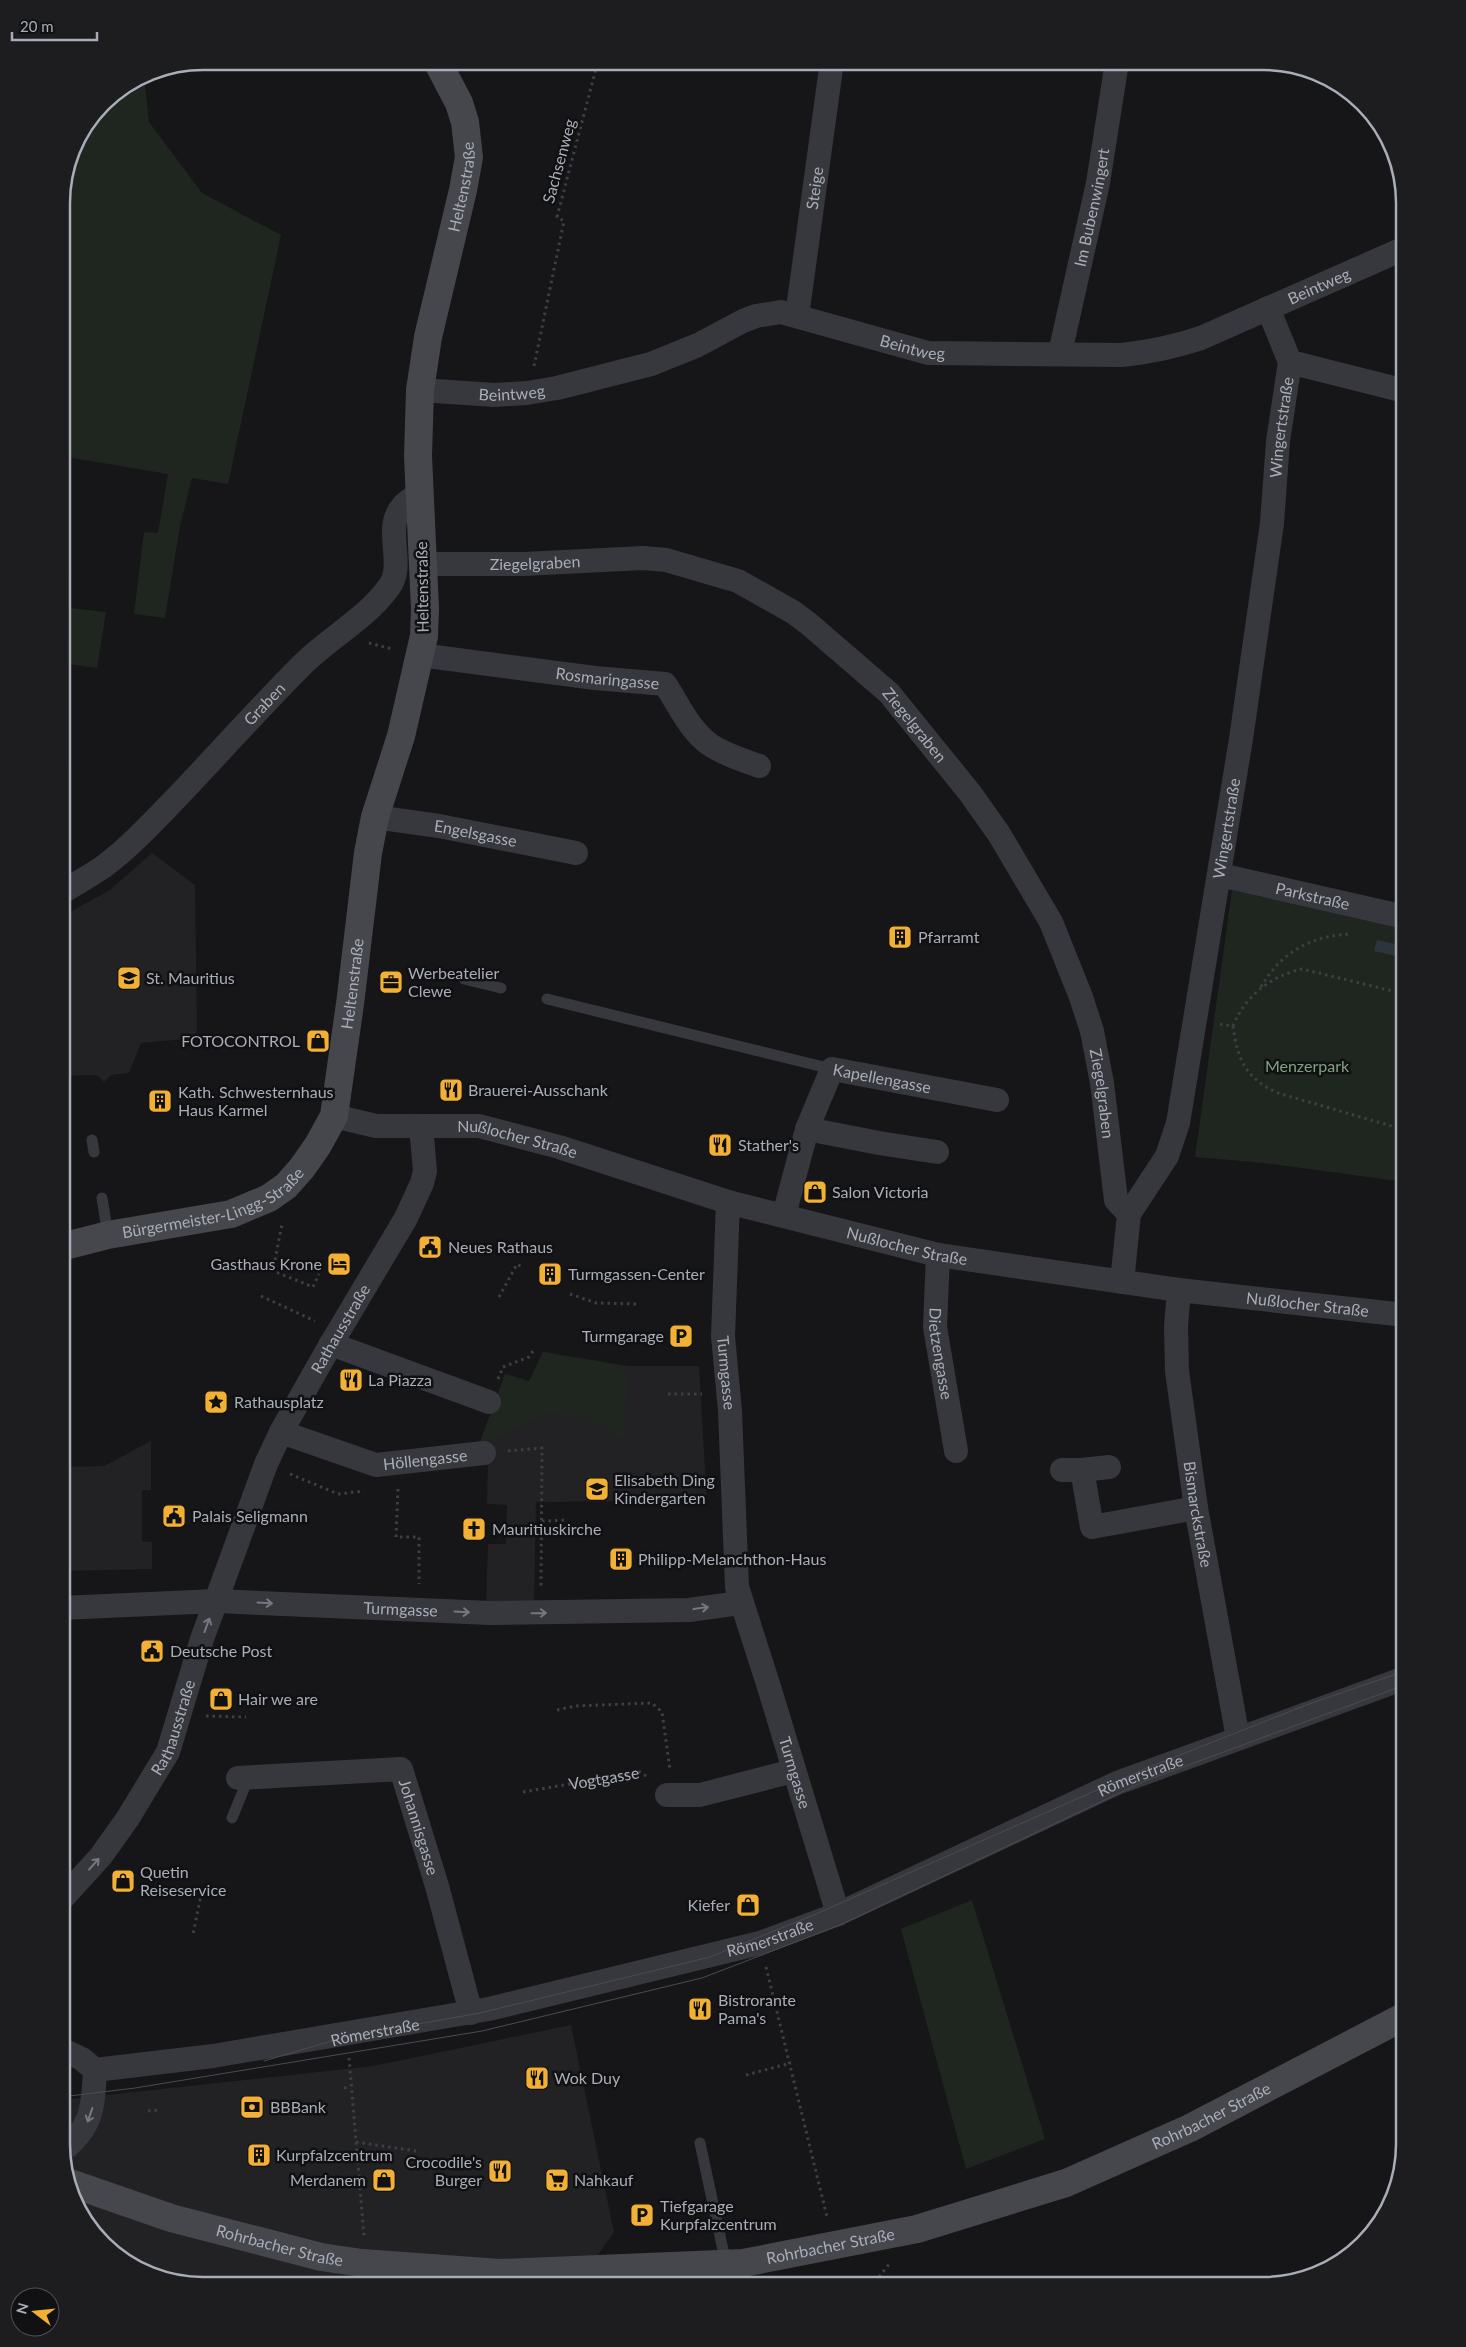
<svg xmlns="http://www.w3.org/2000/svg" width="1466" height="2347" font-family="Lato,sans-serif">
	<rect width="100%" height="100%" fill="#161618"/>
	<!-- built -->
	<path fill="#222225" d="M 152,853 L 195,885 L 197,1038 L 141,1043 L 129,1073 L 111,1075 L 104,1082 L 97,1075 L 61,1076 L 61,917 L 110,890 Z
		M 543,1352 L 627,1366 L 699,1366 L 707,1505 L 634,1505 L 629,1501 L 536,1502 L 534,1605 L 486,1604 L 488,1544 L 506,1544 L 507,1505 L 487,1504 L 488,1461 L 479,1445 L 505,1374 L 529,1381 Z
		M 151,1441 L 151,1490 L 142,1490 L 142,1541 L 152,1542 L 152,1569 L 61,1571 L 61,1467 L 104,1466 Z
		M 571,2025 L 614,2232 L 576,2286 L 194,2285 L 124,2262 L 76,2207 L 61,2144 L 61,2100 L 373,2066 Z"/>
	<!-- green -->
	<path fill="#1e261f" d="M 144,75 L 149,122 L 202,193 L 281,235 L 228,484 L 192,478 L 180,526 L 165,618 L 134,614 L 144,532 L 158,533 L 168,474 L 61,456 L 62,194 L 72,148 L 103,102 Z
		M 61,607 L 106,612 L 97,668 L 61,663 Z
		M 1232,890 L 1405,929 L 1405,1182 L 1264,1163 L 1195,1157 Z
		M 543,1352 L 627,1366 L 625,1441 L 588,1417 L 549,1413 L 479,1445 L 505,1374 L 529,1381 Z
		M 972,1900 L 1045,2139 L 966,2169 L 901,1929 Z"/>
	<!-- water -->
	<path fill="#2c353c" d="M 1377,940 L 1405,946 L 1405,958 L 1374,951 Z"/>
	<g fill="none" stroke-linecap="round" stroke-linejoin="round">
		<!-- path -->
		<g stroke="#3d3f44" stroke-width="3" stroke-dasharray="2.5 4" stroke-linecap="butt">
			<path d="M 534,366 L 564,221 L 557,217 L 598,61"/>
			<path d="M 369,643 L 392,649"/>
			<path d="M 1261,987 C 1281,952 1312,935 1352,934"/>
			<path d="M 1220,1024 L 1233,1026 C 1245,996 1271,976 1302,969 L 1405,994"/>
			<path d="M 1233,1026 C 1237,1059 1246,1079 1278,1093 L 1405,1130"/>
			<path d="M 61,1144 L 73,1142"/>
			<path d="M 275,1260 L 282,1224"/>
			<path d="M 271,1270 L 313,1287 L 319,1274"/>
			<path d="M 570,1294 L 596,1303 L 638,1304"/>
			<path d="M 261,1296 L 315,1321"/>
			<path d="M 499,1297 L 517,1264 L 522,1267"/>
			<path d="M 498,1379 L 503,1367 L 529,1357 L 535,1348"/>
			<path d="M 668,1394 L 702,1394"/>
			<path d="M 508,1451 L 542,1448 L 541,1587"/>
			<path d="M 290,1474 L 338,1494 L 364,1491"/>
			<path d="M 398,1489 L 396,1537 L 419,1537 L 419,1584"/>
			<path d="M 542,1521 L 567,1520"/>
			<path d="M 557,1710 L 575,1706 L 652,1703 L 662,1712 L 670,1770"/>
			<path d="M 206,1716 L 246,1717"/>
			<path id="s1" d="M 523,1792 L 640,1772 L 649,1778"/>
			<path d="M 176,1887 L 200,1900 L 193,1934"/>
			<path d="M 766,1967 L 827,2217 L 825,2217"/>
			<path d="M 349,2058 L 364,2236"/>
			<path d="M 746,2075 L 791,2063"/>
			<path d="M 344,2088 L 350,2087"/>
			<path d="M 148,2111 L 161,2110"/>
			<path d="M 356,2142 L 416,2151"/>
			<path d="M 856,2286 L 875,2282 L 890,2263"/>
		</g>
		<!-- lane -->
		<path stroke="#37383d" stroke-width="11" d="M 464,979 L 501,988
			M 547,999 L 832,1069
			M 92,1140 L 94,1152
			M 102,1198 L 108,1235
			M 232,1818 L 248,1779
			M 700,2143 L 726,2264"/>
		<!-- street -->
		<g stroke="#37383d" stroke-width="24">
			<path d="M 1268,308 L 1290,362 L 1405,391"/>
			<path id="s2" d="M 797,316 L 832,61"/>
			<path id="s3" d="M 1060,353 L 1098,183 L 1117,62"/>
			<path id="s4" d="M 420,390 L 495,395 L 527,393 L 557,388 L 651,364 L 698,345 L 743,321 L 756,316 L 781,312 L 928,353 L 1122,355 C 1150,352 1174,347 1201,338 L 1405,248"/>
			<path id="s5" d="M 423,564 L 524,564 L 643,558 L 666,560 L 738,581 L 793,612 L 809,624 L 889,693 L 970,793 L 999,834 L 1051,922 L 1081,997 L 1092,1031 L 1102,1083 L 1116,1200 L 1129,1214"/>
			<path id="s6" d="M 420,655 L 595,678 L 665,684 C 679,705 690,732 712,746 C 726,755 743,760 759,766"/>
			<path id="s7" d="M 375,817 L 439,826 L 576,853"/>
			<path id="s8" d="M 1220,875 L 1405,917"/>
			<path id="s9" d="M 61,893 C 75,884 90,876 103,867 C 131,846 156,819 180,794 C 221,751 260,707 302,665 C 330,637 366,619 389,587 C 406,565 383,528 402,507 C 406,501 414,497 420,493"/>
			<path id="s10" d="M 334,1116 L 376,1126 L 479,1126 L 559,1147 L 728,1202 L 938,1255 L 1179,1290 L 1405,1315"/>
			<path d="M 807,1129 L 879,1143 L 937,1152"/>
			<path id="s11" d="M 728,1202 L 723,1336 L 730,1411 L 737,1587 L 769,1687 L 838,1914"/>
			<path id="s12" d="M 784,1215 L 807,1129 L 832,1069 L 997,1100"/>
			<path id="s13" d="M 938,1255 L 935,1327 L 956,1451"/>
			<path id="s14" d="M 1122,1282 L 1129,1214 L 1167,1156 L 1178,1123 L 1241,739 L 1272,523 L 1278,441 L 1290,362"/>
			<path id="s15" d="M 1179,1290 L 1176,1326 L 1177,1371 L 1196,1508 L 1238,1738"/>
			<path d="M 331,1344 L 489,1402"/>
			<path id="s16" d="M 281,1432 L 376,1465 L 484,1453"/>
			<path d="M 1062,1470 L 1082,1470 L 1092,1527 L 1196,1508"/>
			<path d="M 1082,1470 L 1109,1467"/>
			<path id="s17" d="M 61,1608 L 216,1601 L 490,1613 L 689,1610 L 740,1603"/>
			<path id="s18" d="M 238,1778 L 401,1769 L 437,1886 L 471,2013"/>
			<path d="M 667,1795 L 700,1795 L 793,1771"/>
			<path id="s19" d="M 61,1900 L 101,1856 L 128,1818 L 168,1752 L 202,1639 L 266,1464 L 281,1432 L 331,1344 L 406,1218 L 422,1183 L 425,1171 L 421,1126"/>
			<path id="s20" d="M 61,2049 L 82,2059 L 95,2070 L 213,2056 L 489,2009 L 760,1943 L 838,1914 L 1117,1783 L 1405,1678"/>
			<path d="M 63,2150 C 93,2126 93,2107 95,2070"/>
		</g>
		<!-- secondary -->
		<g stroke="#45474d" stroke-width="28">
			<path id="s21" d="M 61,1247 L 108,1235 L 231,1214 L 269,1198 L 286,1186 L 302,1168 L 318,1145 L 334,1116 L 350,1004 L 368,853 L 375,817 L 401,736 L 424,636 L 425,609 L 418,456 L 420,390 L 428,337 L 463,190 L 469,157 L 465,122 L 459,103 L 437,61"/>
			<path id="s22" d="M 70,2183 L 171,2218 L 321,2257 L 362,2263 L 500,2273 L 743,2263 L 917,2229 L 1066,2183 L 1190,2128 L 1405,2016"/>
		</g>
		<!-- tram -->
		<g stroke="#4a4c52" stroke-width="1">
			<path id="s23" d="M 264,2061 L 345,2037 L 480,2013 L 710,1957 L 816,1914 L 1147,1768 L 1309,1704 L 1405,1671"/>
			<path d="M 61,2097 L 135,2088 L 482,2031 L 702,1978 L 840,1925 L 1145,1781 L 1405,1685"/>
		</g>
	</g>
	<!-- one-way arrows -->
	<defs><path id="oneway-shaft" d="M-6 0H5M1.5-3L5.5 0L1.5 3" fill="none" stroke-width="1.6" stroke-linecap="round" stroke-linejoin="round" transform="scale(1.25)"/></defs>
	<g stroke="#757881">
		<use href="#oneway-shaft" transform="translate(265 1603) rotate(3)"/>
		<use href="#oneway-shaft" transform="translate(701 1608) rotate(-8)"/>
		<use href="#oneway-shaft" transform="translate(462 1612) rotate(3)"/>
		<use href="#oneway-shaft" transform="translate(539 1613) rotate(-1)"/>
		<use href="#oneway-shaft" transform="translate(207 1625) rotate(-70)"/>
		<use href="#oneway-shaft" transform="translate(94 1864) rotate(-48)"/>
		<use href="#oneway-shaft" transform="translate(90 2115) rotate(109)"/>
	</g>
	<!-- icons -->
	<defs>
		<g id="building-square" transform="scale(1.25)"><rect x="-9" y="-9" width="18" height="18" rx="4" fill="#f2b134" stroke="#111113"/><path d="M-4-6H4V6H1V3H-1V6H-4ZM-2.5-4.3h1.7v1.8h-1.7ZM.8-4.3h1.7v1.8H.8ZM-2.5-1h1.7V.8h-1.7ZM.8-1h1.7V.8H.8Z" fill="#111"/></g>
		<g id="school-square" transform="scale(1.25)"><rect x="-9" y="-9" width="18" height="18" rx="4" fill="#f2b134" stroke="#111113"/><path d="M0-5L7-2L0 1L-7-2ZM-4 1L0 2.5L4 1V4Q0 6-4 4Z" fill="#111"/></g>
		<g id="office-square" transform="scale(1.25)"><rect x="-9" y="-9" width="18" height="18" rx="4" fill="#f2b134" stroke="#111113"/><path d="M-6-3h4V-5.5h4V-3h4V5H-6ZM-1-4.5V-3h2v-1.5ZM-6 0V1H6V0Z" fill="#111"/></g>
		<g id="shop-square" transform="scale(1.25)"><rect x="-9" y="-9" width="18" height="18" rx="4" fill="#f2b134" stroke="#111113"/><path d="M-5-2.5h2.3a2.7 3.5 0 0 1 5.4 0H5L5.5 6h-11ZM-1.5-2.5h3a1.5 2.3 0 0 0-3 0Z" fill="#111"/></g>
		<g id="restaurant-square" transform="scale(1.25)"><rect x="-9" y="-9" width="18" height="18" rx="4" fill="#f2b134" stroke="#111113"/><path d="M-5-6h1v4h1v-4h1v4h1v-4h1v5L-1.5 .5V6h-2V.5L-5-1ZM5-6V6H3V1.5H1.5Q1.5-4 5-6Z" fill="#111"/></g>
		<g id="civic-square" transform="scale(1.25)"><rect x="-9" y="-9" width="18" height="18" rx="4" fill="#f2b134" stroke="#111113"/><path d="M-.6-6.5H3V-4.5H.6V-3L4-1V1h2V6H-6V1h2V-1L-.6-3ZM-1.2 2.5V6h2.4V2.5Z" fill="#111"/></g>
		<g id="hotel-square" transform="scale(1.25)"><rect x="-9" y="-9" width="18" height="18" rx="4" fill="#f2b134" stroke="#111113"/><path d="M-6-4.5h1.5V1H6V5H4.5V3h-9V5H-6ZM-4 0a1.8 1.8 0 1 1 3.6 0ZM.5 0V-2.5h3Q6-2.5 6 0Z" fill="#111"/></g>
		<g id="parking-square" transform="scale(1.25)"><rect x="-9" y="-9" width="18" height="18" rx="4" fill="#f2b134" stroke="#111113"/><path d="M-3.5-5.5H1a3.5 3.5 0 0 1 0 7H-1V5.5H-3.5ZM-1-3.4V-.6H.8a1.4 1.4 0 0 0 0-2.8Z" fill="#111"/></g>
		<g id="sight-square" transform="scale(1.25)"><rect x="-9" y="-9" width="18" height="18" rx="4" fill="#f2b134" stroke="#111113"/><path d="M0-6L1.8-2.2L6-1.7L2.9 1.2L3.7 5.4L0 3.3L-3.7 5.4L-2.9 1.2L-6-1.7L-1.8-2.2Z" fill="#111"/></g>
		<g id="church-square" transform="scale(1.25)"><rect x="-9" y="-9" width="18" height="18" rx="4" fill="#f2b134" stroke="#111113"/><path d="M-1.2-6h2.4v3.5h3.3v2.4h-3.3V6h-2.4V-.1h-3.3v-2.4h3.3Z" fill="#111"/></g>
		<g id="bank-square" transform="scale(1.25)"><rect x="-9" y="-9" width="18" height="18" rx="4" fill="#f2b134" stroke="#111113"/><path d="M-6-4H6V4H-6ZM0-2.3a2.3 2.3 0 1 0 0 4.6a2.3 2.3 0 1 0 0-4.6Z" fill="#111"/></g>
		<g id="supermarket-square" transform="scale(1.25)"><rect x="-9" y="-9" width="18" height="18" rx="4" fill="#f2b134" stroke="#111113"/><path d="M-6-5.5h2.5l.6 2H6L4.5 2H-2.5L-4.4-4H-6ZM-1.5 3.2a1.3 1.3 0 1 0 .1 0ZM3 3.2a1.3 1.3 0 1 0 .1 0Z" fill="#111"/></g>
	</defs>
	<g fill-rule="evenodd">
		<use href="#building-square" x="900" y="937"/>
		<use href="#school-square" x="129" y="978"/>
		<use href="#office-square" x="391" y="982"/>
		<use href="#shop-square" x="318" y="1041"/>
		<use href="#restaurant-square" x="451" y="1090"/>
		<use href="#building-square" x="160" y="1101"/>
		<use href="#restaurant-square" x="720" y="1145"/>
		<use href="#shop-square" x="815" y="1192"/>
		<use href="#civic-square" x="430" y="1247"/>
		<use href="#hotel-square" x="339" y="1264"/>
		<use href="#building-square" x="550" y="1274"/>
		<use href="#parking-square" x="681" y="1336"/>
		<use href="#restaurant-square" x="351" y="1380"/>
		<use href="#sight-square" x="216" y="1402"/>
		<use href="#school-square" x="597" y="1489"/>
		<use href="#civic-square" x="174" y="1516"/>
		<use href="#church-square" x="474" y="1529"/>
		<use href="#building-square" x="621" y="1559"/>
		<use href="#civic-square" x="152" y="1651"/>
		<use href="#shop-square" x="221" y="1699"/>
		<use href="#shop-square" x="123" y="1881"/>
		<use href="#shop-square" x="748" y="1905"/>
		<use href="#restaurant-square" x="700" y="2009"/>
		<use href="#restaurant-square" x="537" y="2078"/>
		<use href="#bank-square" x="252" y="2107"/>
		<use href="#building-square" x="259" y="2155"/>
		<use href="#restaurant-square" x="500" y="2171"/>
		<use href="#shop-square" x="384" y="2180"/>
		<use href="#supermarket-square" x="557" y="2180"/>
		<use href="#parking-square" x="642" y="2215"/>
	</g>
	<g text-anchor="middle" stroke-width="5" stroke-linejoin="round" paint-order="stroke">
		<!-- street labels -->
		<g font-size="16" fill="#a8adb8" stroke="#111113">
			<text transform="translate(559 161) rotate(-75)" y="6">Sachsenweg</text>
			<text dy="6" stroke="none"><textPath href="#s21" startOffset="1264">Heltenstraße</textPath></text>
			<text dy="6" stroke="none"><textPath href="#s2" startOffset="129">Steige</textPath></text>
			<text dy="6" stroke="none"><textPath href="#s3" startOffset="149">Im Bubenwingert</textPath></text>
			<text dy="6" stroke="none"><textPath href="#s4" startOffset="932">Beintweg</textPath></text>
			<text dy="6" stroke="none"><textPath href="#s4" startOffset="512">Beintweg</textPath></text>
			<text dy="6" stroke="none"><textPath href="#s4" startOffset="92">Beintweg</textPath></text>
			<text dy="6" stroke="none"><textPath href="#s14" startOffset="876">Wingertstraße</textPath></text>
			<text dy="6" stroke="none"><textPath href="#s5" startOffset="112">Ziegelgraben</textPath></text>
			<text transform="translate(422 587) rotate(-91)" y="6">Heltenstraße</text>
			<text dy="6" stroke="none"><textPath href="#s6" startOffset="189">Rosmaringasse</textPath></text>
			<text dy="6" stroke="none"><textPath href="#s9" startOffset="279">Graben</textPath></text>
			<text dy="6" stroke="none"><textPath href="#s5" startOffset="548">Ziegelgraben</textPath></text>
			<text dy="6" stroke="none"><textPath href="#s14" startOffset="471">Wingertstraße</textPath></text>
			<text dy="6" stroke="none"><textPath href="#s7" startOffset="102">Engelsgasse</textPath></text>
			<text dy="6" stroke="none"><textPath href="#s8" startOffset="95">Parkstraße</textPath></text>
			<text dy="6" stroke="none"><textPath href="#s21" startOffset="454">Heltenstraße</textPath></text>
			<text dy="6" stroke="none"><textPath href="#s12" startOffset="205">Kapellengasse</textPath></text>
			<text dy="6" stroke="none"><textPath href="#s5" startOffset="968">Ziegelgraben</textPath></text>
			<text dy="6" stroke="none"><textPath href="#s10" startOffset="186">Nußlocher Straße</textPath></text>
			<text dy="6" stroke="none"><textPath href="#s21" startOffset="160">Bürgermeister-Lingg-Straße</textPath></text>
			<text dy="6" stroke="none"><textPath href="#s10" startOffset="591">Nußlocher Straße</textPath></text>
			<text dy="6" stroke="none"><textPath href="#s10" startOffset="996">Nußlocher Straße</textPath></text>
			<text dy="6" stroke="none"><textPath href="#s19" startOffset="642">Rathausstraße</textPath></text>
			<text dy="6" stroke="none"><textPath href="#s13" startOffset="99">Dietzengasse</textPath></text>
			<text dy="6" stroke="none"><textPath href="#s11" startOffset="171">Turmgasse</textPath></text>
			<text dy="6" stroke="none"><textPath href="#s16" startOffset="150">Höllengasse</textPath></text>
			<text dy="6" stroke="none"><textPath href="#s15" startOffset="226">Bismarckstraße</textPath></text>
			<text dy="6" stroke="none"><textPath href="#s17" startOffset="340">Turmgasse</textPath></text>
			<text dy="6" stroke="none"><textPath href="#s19" startOffset="208">Rathausstraße</textPath></text>
			<text dy="6" stroke="none"><textPath href="#s11" startOffset="580">Turmgasse</textPath></text>
			<text dy="6" stroke="none"><textPath href="#s20" startOffset="1134">Römerstraße</textPath></text>
			<text dy="6" stroke="none"><textPath href="#s1" startOffset="82">Vogtgasse</textPath></text>
			<text dy="6" stroke="none"><textPath href="#s18" startOffset="224">Johannisgasse</textPath></text>
			<text dy="6" stroke="none"><textPath href="#s20" startOffset="729">Römerstraße</textPath></text>
			<text dy="6" stroke="none"><textPath href="#s23" startOffset="115">Römerstraße</textPath></text>
			<text dy="6" stroke="none"><textPath href="#s22" startOffset="1178">Rohrbacher Straße</textPath></text>
			<text dy="6" stroke="none"><textPath href="#s22" startOffset="219">Rohrbacher Straße</textPath></text>
			<text dy="6" stroke="none"><textPath href="#s22" startOffset="774">Rohrbacher Straße</textPath></text>
		</g>
		<!-- poi labels -->
		<g font-size="16" fill="#a8adb8" stroke="#111113" text-anchor="start">
			<text x="918" y="943">Pfarramt</text>
			<text x="408" y="979">Werbeatelier<tspan x="408" dy="18">Clewe</tspan></text>
			<text x="146" y="984">St. Mauritius</text>
			<text x="300" y="1047" text-anchor="end">FOTOCONTROL</text>
			<text x="468" y="1096">Brauerei-Ausschank</text>
			<text x="178" y="1098">Kath. Schwesternhaus<tspan x="178" dy="18">Haus Karmel</tspan></text>
			<text x="738" y="1151">Stather's</text>
			<text x="832" y="1198">Salon Victoria</text>
			<text x="448" y="1253">Neues Rathaus</text>
			<text x="322" y="1270" text-anchor="end">Gasthaus Krone</text>
			<text x="568" y="1280">Turmgassen-Center</text>
			<text x="664" y="1342" text-anchor="end">Turmgarage</text>
			<text x="368" y="1386">La Piazza</text>
			<text x="234" y="1408">Rathausplatz</text>
			<text x="614" y="1486">Elisabeth Ding<tspan x="614" dy="18">Kindergarten</tspan></text>
			<text x="192" y="1522">Palais Seligmann</text>
			<text x="492" y="1535">Mauritiuskirche</text>
			<text x="638" y="1565">Philipp-Melanchthon-Haus</text>
			<text x="170" y="1657">Deutsche Post</text>
			<text x="238" y="1705">Hair we are</text>
			<text x="140" y="1878">Quetin<tspan x="140" dy="18">Reiseservice</tspan></text>
			<text x="730" y="1911" text-anchor="end">Kiefer</text>
			<text x="718" y="2006">Bistrorante<tspan x="718" dy="18">Pama's</tspan></text>
			<text x="554" y="2084">Wok Duy</text>
			<text x="270" y="2113">BBBank</text>
			<text x="276" y="2161">Kurpfalzcentrum</text>
			<text x="482" y="2168" text-anchor="end">Crocodile's<tspan x="482" dy="18">Burger</tspan></text>
			<text x="366" y="2186" text-anchor="end">Merdanem</text>
			<text x="574" y="2186">Nahkauf</text>
			<text x="660" y="2212">Tiefgarage<tspan x="660" dy="18">Kurpfalzcentrum</tspan></text>
		</g>
		<!-- park labels -->
		<g font-size="16" fill="#7fa381" stroke="#111113">
			<text x="1307" y="1072">Menzerpark</text>
		</g>
	</g>
	<!-- crop -->
	<path d="M0 0H1466V2347H0ZM203 70H1263A133 133 0 0 1 1396 203V2144A133 133 0 0 1 1263 2277H203A133 133 0 0 1 70 2144V203A133 133 0 0 1 203 70Z" fill="#1d1d20" fill-rule="evenodd"/>
	<path fill="none" stroke="#a8adb8" stroke-width="2.5" d="M203 70H1263A133 133 0 0 1 1396 203V2144A133 133 0 0 1 1263 2277H203A133 133 0 0 1 70 2144V203A133 133 0 0 1 203 70Z"/>
	<!-- north arrow -->
	<g transform="translate(35 2312) rotate(286)"><circle r="24" fill="#111113" stroke="#4d4f55"/>
	<path d="M0-4L9 19L0 12L-9 19Z" fill="#f2b134"/>
	<text y="-8" font-size="14" font-weight="bold" text-anchor="middle" fill="#a8adb8">N</text>
	</g>
	<!-- scale -->
	<path d="M12 32v8h85v-8" fill="none" stroke="#a8adb8" stroke-width="2.5"/>
	<text x="20" y="32" font-size="15" fill="#a8adb8" stroke="#111113" stroke-width="4" paint-order="stroke">20 m</text>
</svg>
